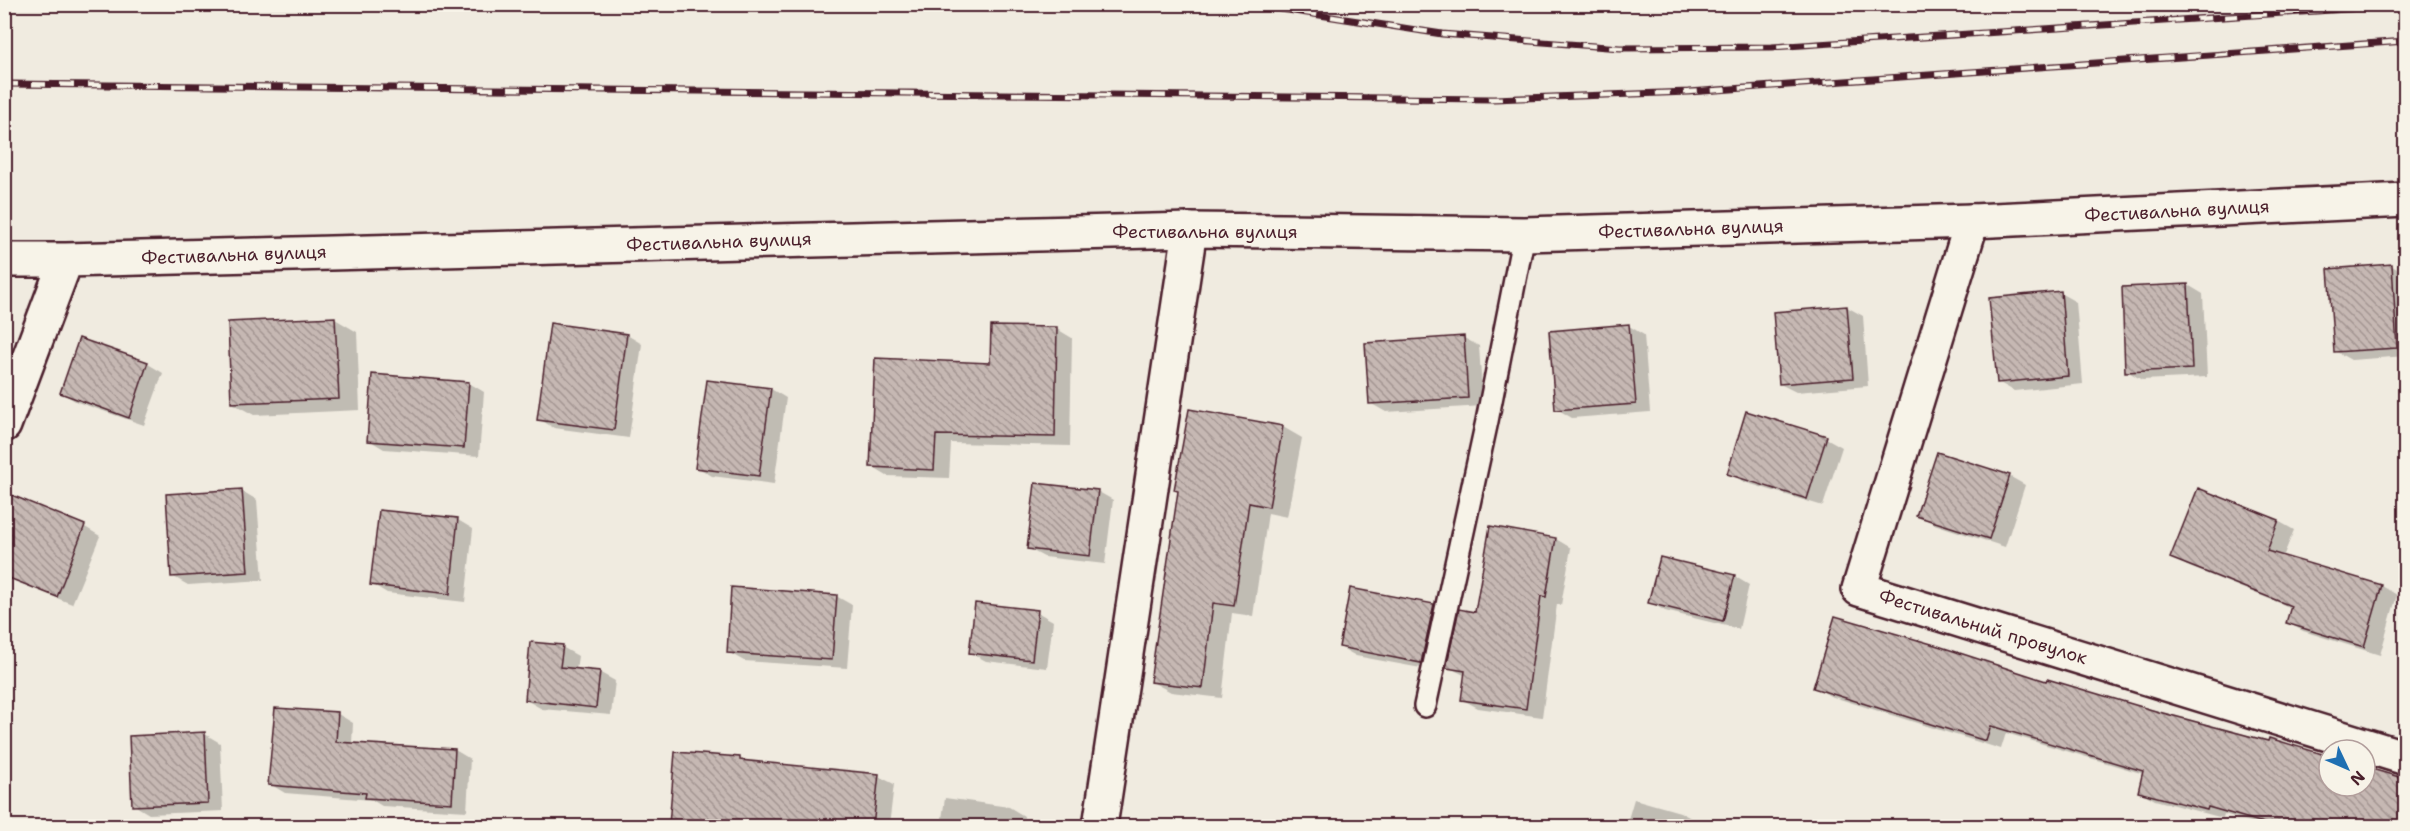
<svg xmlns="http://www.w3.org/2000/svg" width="2410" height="831" font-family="'Shantell Sans',sans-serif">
	<defs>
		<pattern id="building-back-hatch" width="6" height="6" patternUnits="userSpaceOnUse" patternTransform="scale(1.5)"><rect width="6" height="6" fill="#c6b8b3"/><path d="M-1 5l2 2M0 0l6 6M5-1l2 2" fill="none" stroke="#a39592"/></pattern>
	</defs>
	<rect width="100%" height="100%" fill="#f0ebe0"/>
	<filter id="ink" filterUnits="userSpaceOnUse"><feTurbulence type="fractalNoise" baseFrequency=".0167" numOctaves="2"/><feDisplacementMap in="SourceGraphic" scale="12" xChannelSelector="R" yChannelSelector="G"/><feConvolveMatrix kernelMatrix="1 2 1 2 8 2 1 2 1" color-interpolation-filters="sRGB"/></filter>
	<g filter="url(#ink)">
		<!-- shadow -->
		<path fill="#0003" d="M 2392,266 L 2406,274 L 2406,356 L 2351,360 L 2335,351 Z
			M 2188,285 L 2203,294 L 2207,377 L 2142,380 L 2127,371 Z
			M 2060,293 L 2076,302 L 2083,384 L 2014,391 L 1998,382 Z
			M 1847,307 L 1863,316 L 1868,386 L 1796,392 L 1780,384 L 1775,313 Z
			M 335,319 L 357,332 L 360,410 L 254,415 L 232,403 Z
			M 1629,326 L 1644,335 L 1650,412 L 1572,418 L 1557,409 Z
			M 1057,329 L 1072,338 L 1070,446 L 951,443 L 949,478 L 887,476 L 872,467 L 992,365 Z
			M 627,335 L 642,344 L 629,438 L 554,428 L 539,419 Z
			M 1464,338 L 1479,346 L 1483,406 L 1386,412 L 1370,403 Z
			M 80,340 L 148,364 L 163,373 L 144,425 L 77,402 L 62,393 Z
			M 469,383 L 484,392 L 479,456 L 384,449 L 369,440 Z
			M 771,389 L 786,398 L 774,484 L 712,476 L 697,467 Z
			M 1190,411 L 1283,427 L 1302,438 L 1287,517 L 1268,513 L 1253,616 L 1232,613 L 1222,698 L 1171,692 L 1152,682 Z
			M 1826,438 L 1842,447 L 1823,506 L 1744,482 L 1729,473 Z
			M 2009,476 L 2025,485 L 2005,547 L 1934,524 L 1918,515 Z
			M 242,491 L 257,500 L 263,580 L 188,585 L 172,576 Z
			M 1097,491 L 1113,500 L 1105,564 L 1044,557 L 1029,549 Z
			M 8,496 L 85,527 L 100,536 L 72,604 L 4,577 L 4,505 Z
			M 381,511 L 458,520 L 473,529 L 465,602 L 387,593 L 372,584 Z
			M 2278,521 L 2294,530 L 2283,557 L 2382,586 L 2397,595 L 2380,655 L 2303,631 L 2288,623 L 2292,608 L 2187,566 L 2172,557 Z
			M 1556,539 L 1571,548 L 1561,605 L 1557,604 L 1542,717 L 1478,708 L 1463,700 L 1466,676 L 1448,667 L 1476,613 Z
			M 1734,576 L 1749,585 L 1739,629 L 1665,611 L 1650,602 Z
			M 836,596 L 852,605 L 847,668 L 744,661 L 728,652 Z
			M 1434,605 L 1449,614 L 1437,671 L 1356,656 L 1340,647 Z
			M 1037,612 L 1053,621 L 1047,668 L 986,661 L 971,653 Z
			M 562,647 L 578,656 L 576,670 L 599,672 L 615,681 L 611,715 L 542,709 L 526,700 Z
			M 2048,681 L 2329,757 L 2329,786 L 2365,786 L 2365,768 L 2406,779 L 2406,826 L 2264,826 L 2224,814 L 2223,818 L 2155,800 L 2139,791 L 2144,774 L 2006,733 L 2001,749 L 1830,696 L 1815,687 L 2047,683 Z
			M 338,714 L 353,723 L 352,744 L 455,750 L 470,759 L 467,811 L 382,806 L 372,800 L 285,793 L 270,784 Z
			M 205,734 L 220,743 L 223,811 L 149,814 L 134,805 Z
			M 740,759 L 746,763 L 878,776 L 894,784 L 889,826 L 674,826 L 670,824 Z
			M 945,798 L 1009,807 L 1024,816 L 1023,826 L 941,826 Z
			M 1634,799 L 1680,812 L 1696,821 L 1694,826 L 1626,826 Z
			M 1148,820 L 1198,826 L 1147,826 Z
			M 1283,822 L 1312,826 L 1282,826 Z"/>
		<!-- building -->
		<path fill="url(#building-back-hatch)" stroke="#4a1f2b" stroke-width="1.5" d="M 2392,264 L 2397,348 L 2334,352 L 2328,269 Z
			M 2188,284 L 2192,369 L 2125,372 L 2122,287 Z
			M 2061,291 L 2068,376 L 1997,383 L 1989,298 Z
			M 1847,306 L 1853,378 L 1779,384 L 1773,312 Z
			M 335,317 L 339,399 L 231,403 L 228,322 Z
			M 550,323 L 627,334 L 614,430 L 537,420 Z
			M 1629,324 L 1636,404 L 1555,410 L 1549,331 Z
			M 991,326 L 1057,327 L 1055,437 L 936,435 L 934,470 L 870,467 L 875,358 L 990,363 Z
			M 1464,336 L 1468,398 L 1369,404 L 1365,343 Z
			M 79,338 L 148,362 L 129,418 L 60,393 Z
			M 372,374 L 469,382 L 464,448 L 367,441 Z
			M 707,380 L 771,388 L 759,476 L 695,468 Z
			M 1189,409 L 1283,426 L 1269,507 L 1249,503 L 1234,606 L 1213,603 L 1203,688 L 1150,682 L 1178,491 L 1174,490 Z
			M 1746,411 L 1827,436 L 1807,499 L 1727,474 Z
			M 1937,452 L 2010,475 L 1989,539 L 1916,516 Z
			M 1035,483 L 1098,490 L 1090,556 L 1027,549 Z
			M 2198,488 L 2279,520 L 2267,551 L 2382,585 L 2364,647 L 2286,623 L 2291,606 L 2170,558 Z
			M 242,489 L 248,572 L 171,577 L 166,494 Z
			M 4,492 L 85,525 L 57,597 L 4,576 Z
			M 379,510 L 458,518 L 450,594 L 370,585 Z
			M 1490,526 L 1556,538 L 1546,597 L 1541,596 L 1526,709 L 1461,700 L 1465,671 L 1446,668 L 1459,609 L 1475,612 Z
			M 1660,557 L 1735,575 L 1723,621 L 1648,603 Z
			M 731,587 L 837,595 L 832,660 L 727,653 Z
			M 1350,588 L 1434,604 L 1421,663 L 1339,647 Z
			M 975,603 L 1038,610 L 1032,660 L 969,653 Z
			M 1835,616 L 1935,645 L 2046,681 L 2047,679 L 2159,712 L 2268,741 L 2269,738 L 2329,756 L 2329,786 L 2365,786 L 2365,767 L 2406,779 L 2406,826 L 2274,826 L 2208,807 L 2207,810 L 2138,792 L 2143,771 L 1991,726 L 1986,741 L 1813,688 Z
			M 530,642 L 563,645 L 560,667 L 600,671 L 596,708 L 525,700 Z
			M 275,708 L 338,712 L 336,742 L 455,749 L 452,803 L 365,798 L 366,793 L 268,785 Z
			M 205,732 L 208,803 L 132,806 L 129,736 Z
			M 675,752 L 740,757 L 740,760 L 879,774 L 873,826 L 669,825 Z"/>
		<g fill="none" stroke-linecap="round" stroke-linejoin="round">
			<!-- service casing -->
			<g stroke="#4a1f2b" stroke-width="26">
				<path id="service" d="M 1425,706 L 1487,421 L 1524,234"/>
			</g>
			<!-- minor casing -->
			<g stroke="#4a1f2b" stroke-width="38">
				<path id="minor" d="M 1972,221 L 1859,589 L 2406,758
					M 1100,826 L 1190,230"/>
			</g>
			<!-- tertiary casing -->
			<g stroke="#4a1f2b" stroke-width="38">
				<path id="tertiary" d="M 4,260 L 66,260 L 1190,230 L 1524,234 L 1972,221 L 2406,200
					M 4,425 L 66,260"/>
			</g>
			<!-- service -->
			<use href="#service" stroke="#f7f3e8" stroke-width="21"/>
			<!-- minor -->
			<use href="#minor" stroke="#f7f3e8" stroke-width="33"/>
			<!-- tertiary -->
			<use href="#tertiary" stroke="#f7f3e8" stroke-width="33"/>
			<!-- rail casing -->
			<g stroke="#4a1f2b" stroke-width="7">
				<path id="rail" d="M 1248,4 L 1442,34 L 1620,48 L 1772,47 L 2406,5
					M 4,84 L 1494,99 L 1689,92 L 2406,41"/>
			</g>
			<!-- rail -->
			<use href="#rail" stroke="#f7f3e8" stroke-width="4.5" stroke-dasharray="14" stroke-linecap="butt"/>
		</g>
	</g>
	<g text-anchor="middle" stroke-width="4.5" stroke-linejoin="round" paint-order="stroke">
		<!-- street labels -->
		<g font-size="18" fill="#4a1f2b" stroke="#f7f3e8">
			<text transform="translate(2177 211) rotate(-3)" y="6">Фестивальна вулиця</text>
			<text transform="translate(1691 229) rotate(-2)" y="6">Фестивальна вулиця</text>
			<text x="1205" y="238">Фестивальна вулиця</text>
			<text transform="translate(719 242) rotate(-2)" y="6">Фестивальна вулиця</text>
			<text transform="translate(234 255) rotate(-2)" y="6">Фестивальна вулиця</text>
			<text transform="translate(1983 627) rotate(17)" y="6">Фестивальний провулок</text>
		</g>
	</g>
	<!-- margin -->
	<rect width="2410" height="831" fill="none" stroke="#f7f3e8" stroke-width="24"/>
	<rect x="12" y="12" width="2386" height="807" fill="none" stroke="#4a1f2b" stroke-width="2" filter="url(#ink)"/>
	<!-- north arrow -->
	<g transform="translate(2347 768) rotate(134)"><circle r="28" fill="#f7f3e8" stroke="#b29e9c" stroke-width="1.5"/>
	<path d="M0-4.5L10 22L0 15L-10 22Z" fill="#1f6fb2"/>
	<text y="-9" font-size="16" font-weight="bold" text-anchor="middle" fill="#4a1f2b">N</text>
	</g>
</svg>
